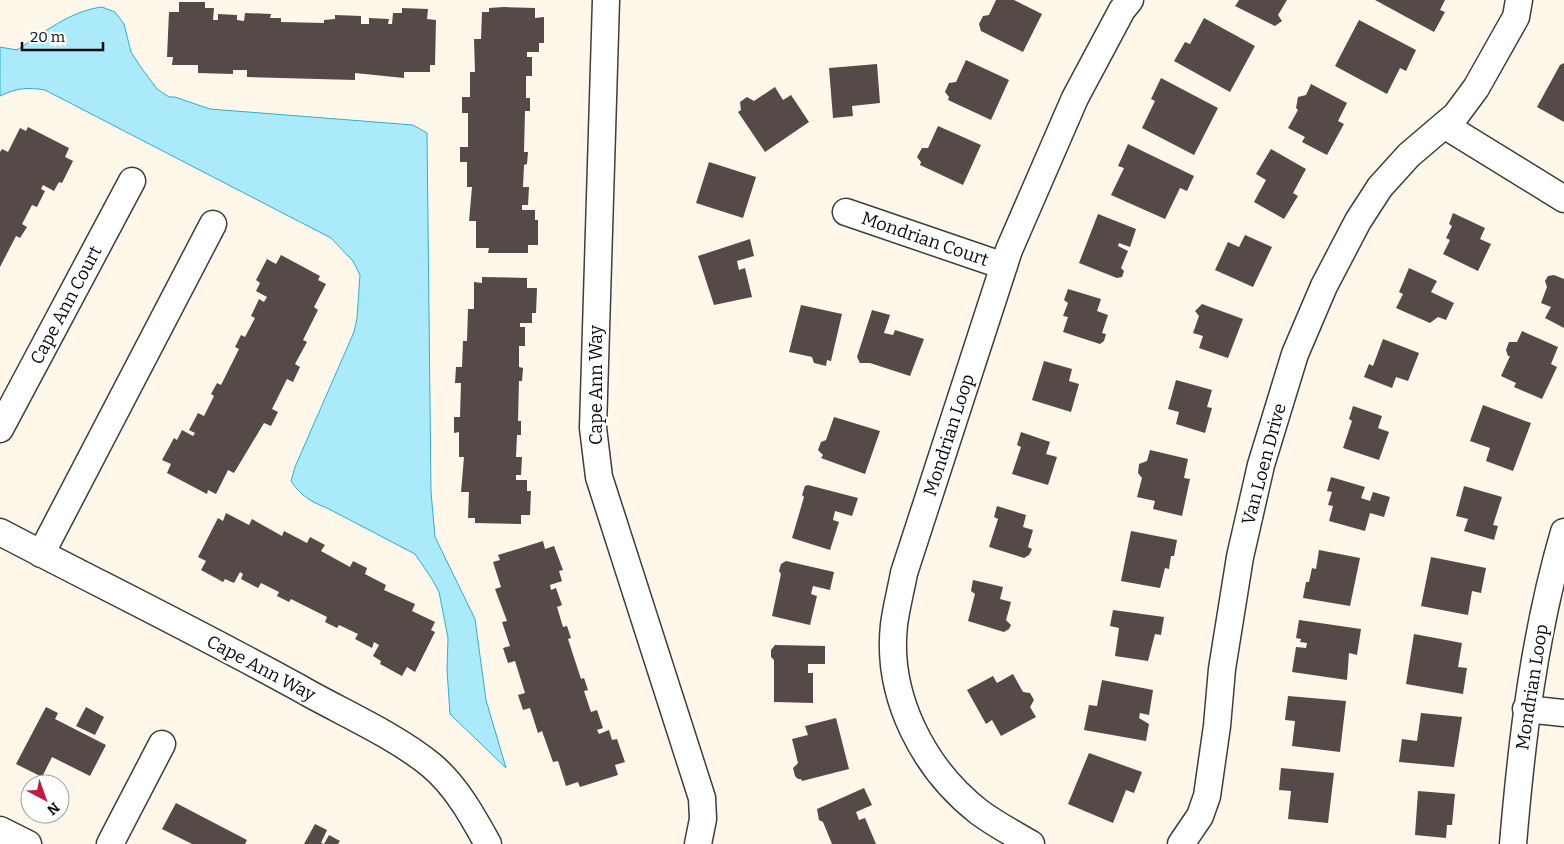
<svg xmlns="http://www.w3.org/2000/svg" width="1564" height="844" font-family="Bitter,serif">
	<rect width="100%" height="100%" fill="#fff7ea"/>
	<!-- water -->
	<path fill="#aaeafb" stroke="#2cafd7" d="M 102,7 L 115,12 L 124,24 L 131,52 L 140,66 L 157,89 L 169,97 L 175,97 L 210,109 L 413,125 L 427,133 L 431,492 L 435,537 L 475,619 L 486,700 L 506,768 L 450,714 L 447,670 L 448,638 L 439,592 L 432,579 L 415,554 L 327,508 C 311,502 300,495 291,481 L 295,467 L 354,332 L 357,318 L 360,275 L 353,261 L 331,238 L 45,90 C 26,87 17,88 0,96 L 0,47 L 17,50 C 43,33 70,11 102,7 Z"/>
	<!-- building -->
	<path fill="#554a47" d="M 996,0 L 1014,0 L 1042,14 L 1023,52 L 981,31 L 979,24 L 983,16 L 989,15 Z
		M 1239,0 L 1287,0 L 1278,15 L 1282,21 L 1275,26 L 1235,6 Z
		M 1375,0 L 1445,0 L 1440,10 L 1445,12 L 1434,32 Z
		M 179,2 L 205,2 L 205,8 L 214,8 L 213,20 L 218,20 L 218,14 L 237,15 L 237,20 L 244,21 L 245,13 L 271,14 L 270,18 L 281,18 L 281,22 L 324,23 L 324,20 L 335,19 L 335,15 L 361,16 L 361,24 L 369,24 L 369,18 L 389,19 L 388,24 L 392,24 L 393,13 L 402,13 L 402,8 L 428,9 L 427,19 L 436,20 L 435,65 L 430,65 L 430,72 L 404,72 L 404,78 L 355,73 L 355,80 L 247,77 L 247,70 L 233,70 L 233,74 L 198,73 L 198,65 L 172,65 L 173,57 L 167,57 L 169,12 L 179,12 Z
		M 504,7 L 535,8 L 535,18 L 544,17 L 544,43 L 539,43 L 539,52 L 527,52 L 527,57 L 532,57 L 532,76 L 526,76 L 526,98 L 530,98 L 530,111 L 525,111 L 524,152 L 528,152 L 527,164 L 524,165 L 523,187 L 529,187 L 528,205 L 522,205 L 522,210 L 535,210 L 535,220 L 538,220 L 538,245 L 528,245 L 528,253 L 488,253 L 489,248 L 476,248 L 476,221 L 469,221 L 472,187 L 467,187 L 467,162 L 460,162 L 460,147 L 468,147 L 468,113 L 462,113 L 462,97 L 470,97 L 470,72 L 475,72 L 474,39 L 481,39 L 482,12 L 489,12 L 489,8 Z
		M 1204,18 L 1255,46 L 1230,92 L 1174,61 L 1185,42 L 1190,44 Z
		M 1359,20 L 1416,50 L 1406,71 L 1400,68 L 1387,94 L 1335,66 Z
		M 966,60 L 1009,80 L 991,120 L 948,100 L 949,97 L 945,92 L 949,83 L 956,82 Z
		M 1564,63 L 1564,122 L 1537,107 L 1560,65 Z
		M 877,64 L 880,103 L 852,106 L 853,116 L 833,118 L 829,68 Z
		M 1161,78 L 1218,108 L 1194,155 L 1142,128 L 1155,101 L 1151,99 Z
		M 1311,84 L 1347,103 L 1338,121 L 1344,124 L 1327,155 L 1302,142 L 1305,137 L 1288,128 L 1298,110 L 1296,108 L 1298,97 L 1306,95 Z
		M 775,87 L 783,100 L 791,95 L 809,122 L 765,152 L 738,112 L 741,110 L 740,102 L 747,97 L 754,101 Z
		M 938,126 L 981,145 L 963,185 L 920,165 L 921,162 L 917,157 L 922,148 L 928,148 Z
		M 28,127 L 69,148 L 65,157 L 73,161 L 62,183 L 59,182 L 54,191 L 43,185 L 41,189 L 45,191 L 37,207 L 32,205 L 22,224 L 27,227 L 20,238 L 16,236 L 0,267 L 0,152 L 2,149 L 8,152 L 20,128 L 26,131 Z
		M 1128,144 L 1194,176 L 1187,191 L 1180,188 L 1165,219 L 1111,195 L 1124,168 L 1118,166 Z
		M 1271,149 L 1306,169 L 1293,193 L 1298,196 L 1284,219 L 1254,202 L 1266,180 L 1256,174 Z
		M 709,162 L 756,177 L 743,218 L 696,203 Z
		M 1453,213 L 1485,228 L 1480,239 L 1491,244 L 1478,271 L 1443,254 L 1450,240 L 1446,238 L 1452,226 L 1449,224 Z
		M 1098,214 L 1136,229 L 1130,247 L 1119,243 L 1118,246 L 1128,251 L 1121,268 L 1124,271 L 1122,277 L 1117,278 L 1079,263 Z
		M 1245,235 L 1272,247 L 1253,287 L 1215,270 L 1228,242 L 1239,247 Z
		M 750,239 L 754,256 L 737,261 L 739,270 L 745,268 L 752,297 L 714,305 L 698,256 Z
		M 281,255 L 320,276 L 318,280 L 326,284 L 314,307 L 318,310 L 303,340 L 307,342 L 295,364 L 300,367 L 293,382 L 287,379 L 272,409 L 278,412 L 271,426 L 264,423 L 234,473 L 228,470 L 216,494 L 208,490 L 207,494 L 167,473 L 171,464 L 162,460 L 174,438 L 177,440 L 182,430 L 193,436 L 195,433 L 189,430 L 198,413 L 204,416 L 214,396 L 211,394 L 217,383 L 221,385 L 239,349 L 235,347 L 241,335 L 245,337 L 255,318 L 251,316 L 259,299 L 264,302 L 267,297 L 256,291 L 260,283 L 256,280 L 267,259 L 276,264 Z
		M 1409,268 L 1437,281 L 1431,292 L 1454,303 L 1446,320 L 1438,317 L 1430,323 L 1396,308 L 1403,294 L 1399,292 Z
		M 1554,275 L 1564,279 L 1564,328 L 1545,318 L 1551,307 L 1541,303 L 1547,287 L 1545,281 L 1548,276 Z
		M 482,277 L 527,278 L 527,288 L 537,288 L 536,313 L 532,313 L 532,323 L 520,323 L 520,327 L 525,327 L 525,346 L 519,346 L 519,367 L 523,368 L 522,381 L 519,381 L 518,421 L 521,421 L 521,435 L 517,435 L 516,457 L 522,457 L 521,475 L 516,475 L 516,480 L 527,480 L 527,491 L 531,491 L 530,515 L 521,515 L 521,524 L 475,523 L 475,518 L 468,518 L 469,492 L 461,492 L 464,457 L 459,457 L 459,432 L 454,433 L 454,417 L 460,417 L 461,383 L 455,383 L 456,367 L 462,367 L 463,341 L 467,341 L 468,309 L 474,309 L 474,282 L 482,283 Z
		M 1068,289 L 1101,299 L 1097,311 L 1108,315 L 1102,333 L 1106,334 L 1104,341 L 1100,344 L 1063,332 L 1068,317 L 1063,316 L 1068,303 L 1064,300 Z
		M 1202,304 L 1243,319 L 1228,358 L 1199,348 L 1203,336 L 1193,333 L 1199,316 L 1195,311 Z
		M 801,305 L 842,314 L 831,361 L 827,360 L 826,366 L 814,363 L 812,357 L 789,352 Z
		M 872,310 L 890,315 L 884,333 L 893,335 L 895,330 L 924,339 L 910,376 L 870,363 L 860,363 L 857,357 Z
		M 1522,331 L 1558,347 L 1551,364 L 1557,367 L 1542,399 L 1514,387 L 1516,383 L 1501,376 L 1510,356 L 1508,356 L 1506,350 L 1509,342 L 1517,342 Z
		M 1383,339 L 1419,353 L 1408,381 L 1396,377 L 1392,388 L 1364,377 L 1369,364 L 1373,366 Z
		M 1044,361 L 1072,369 L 1069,381 L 1079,384 L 1071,412 L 1032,400 Z
		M 1176,380 L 1212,390 L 1207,407 L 1212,408 L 1205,433 L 1176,424 L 1179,412 L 1168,409 Z
		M 1483,405 L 1531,423 L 1513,471 L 1486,461 L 1490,448 L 1470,441 Z
		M 1353,406 L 1382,416 L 1378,428 L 1389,432 L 1379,460 L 1343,448 L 1352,421 L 1349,419 Z
		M 834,417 L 880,431 L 865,474 L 821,458 L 823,455 L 818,450 L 821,442 L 826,440 Z
		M 1021,432 L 1050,442 L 1046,454 L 1057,457 L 1048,485 L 1012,474 L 1021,447 L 1017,445 Z
		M 1150,450 L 1188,459 L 1184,478 L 1190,479 L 1182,516 L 1153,509 L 1155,501 L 1137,497 L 1142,478 L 1138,473 L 1139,464 L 1147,461 Z
		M 1331,477 L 1365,487 L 1361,498 L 1370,501 L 1373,492 L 1390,497 L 1384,517 L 1370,513 L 1365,531 L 1329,521 L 1333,506 L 1328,505 L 1332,492 L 1327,491 Z
		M 808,485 L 858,498 L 852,516 L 835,511 L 833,520 L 839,522 L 830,550 L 792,538 L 804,497 L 802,495 L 805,486 Z
		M 1464,486 L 1502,497 L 1493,525 L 1498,526 L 1494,540 L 1464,531 L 1468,519 L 1456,516 Z
		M 997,506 L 1026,515 L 1023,527 L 1033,530 L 1028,547 L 1032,549 L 1029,555 L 1024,558 L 989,547 L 998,519 L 994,517 Z
		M 226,513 L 249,525 L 252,519 L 282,536 L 284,531 L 307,543 L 310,537 L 325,545 L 321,551 L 350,567 L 353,561 L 367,568 L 365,574 L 386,585 L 384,590 L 415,604 L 412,611 L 435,622 L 431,630 L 435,632 L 415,672 L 407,667 L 402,676 L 380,664 L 381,661 L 373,656 L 379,645 L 374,642 L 372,648 L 355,639 L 358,634 L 339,625 L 337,628 L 325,622 L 327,617 L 291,599 L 289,602 L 277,596 L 279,592 L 261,583 L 258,588 L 241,579 L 243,574 L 240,572 L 234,583 L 225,579 L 223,582 L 201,570 L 206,561 L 198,557 L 218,518 L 223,521 Z
		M 1131,531 L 1177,540 L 1174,556 L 1171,556 L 1169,569 L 1165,568 L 1160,588 L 1121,581 Z
		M 543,541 L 545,549 L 554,546 L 563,570 L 559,571 L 562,581 L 550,585 L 551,590 L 556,588 L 562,605 L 557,607 L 563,627 L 567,626 L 571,638 L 568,639 L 581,679 L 584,678 L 588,690 L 584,691 L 591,712 L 597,710 L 603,728 L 597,730 L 599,734 L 609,730 L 612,740 L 617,739 L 625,762 L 615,765 L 618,775 L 580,787 L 578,782 L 566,786 L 558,761 L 553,762 L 542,731 L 538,733 L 530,708 L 523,710 L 518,695 L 525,693 L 515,661 L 508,663 L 503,648 L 510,646 L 502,622 L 507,621 L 495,589 L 501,587 L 493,562 L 500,560 L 498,555 Z
		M 1319,550 L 1360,558 L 1350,606 L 1303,598 L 1306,582 L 1309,582 L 1312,568 L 1316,569 Z
		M 1431,557 L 1486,568 L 1481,593 L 1472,591 L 1468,615 L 1421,606 Z
		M 786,561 L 834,572 L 830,590 L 813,586 L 811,594 L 817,596 L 810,625 L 772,616 L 781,574 L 779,571 L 781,564 Z
		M 973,580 L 1003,587 L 1000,599 L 1011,602 L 1006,620 L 1011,625 L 1009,629 L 1004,632 L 968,621 L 975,594 L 971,591 Z
		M 1113,610 L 1164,617 L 1161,635 L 1155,634 L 1148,661 L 1115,656 L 1119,628 L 1110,626 Z
		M 1299,620 L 1361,629 L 1357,655 L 1349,653 L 1347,680 L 1292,672 L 1296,647 L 1306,648 L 1307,643 L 1300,642 L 1301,639 L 1296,638 Z
		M 1414,634 L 1462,643 L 1458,667 L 1467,668 L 1463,694 L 1406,684 Z
		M 775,645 L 825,646 L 825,664 L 808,664 L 808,673 L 813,673 L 813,703 L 774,702 L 774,660 L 771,657 L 771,650 Z
		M 1013,674 L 1023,692 L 1030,693 L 1034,700 L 1030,707 L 1036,717 L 1001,736 L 992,720 L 986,724 L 967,690 L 993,676 L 997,683 Z
		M 1102,680 L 1153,690 L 1149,715 L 1140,713 L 1139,718 L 1149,724 L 1146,741 L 1084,730 L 1089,705 L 1097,706 Z
		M 1288,696 L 1346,701 L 1340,752 L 1292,746 L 1295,721 L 1285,720 Z
		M 46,707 L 58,713 L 55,719 L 106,745 L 90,776 L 52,757 L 42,777 L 16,764 Z
		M 86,707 L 104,717 L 95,735 L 76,726 Z
		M 1421,713 L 1462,717 L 1454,767 L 1399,762 L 1402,739 L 1417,741 Z
		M 836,718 L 849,769 L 802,781 L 801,779 L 798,779 L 795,776 L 793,768 L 798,763 L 792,739 L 808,735 L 805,726 Z
		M 1089,753 L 1142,772 L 1134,793 L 1126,790 L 1113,823 L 1068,804 Z
		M 1281,768 L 1334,773 L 1328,823 L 1288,819 L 1291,791 L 1279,790 Z
		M 864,788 L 872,805 L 856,812 L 859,820 L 865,818 L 876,844 L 832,844 L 823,822 L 819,820 L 817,809 Z
		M 1418,791 L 1455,794 L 1452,825 L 1447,825 L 1446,838 L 1415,835 Z
		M 176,803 L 247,840 L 245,844 L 192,844 L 162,829 Z
		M 315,824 L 327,830 L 321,843 L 324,844 L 304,844 Z
		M 329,835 L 340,841 L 338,844 L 324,844 Z"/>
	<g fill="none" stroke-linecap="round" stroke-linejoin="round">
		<!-- minor casing -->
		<g stroke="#3e3e3e" stroke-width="29">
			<path id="minor" d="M 606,0 L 593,428 L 599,477 L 702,798 L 703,819 L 698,844
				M 1444,125 L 1564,199
				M 846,212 L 1004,266
				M 0,429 L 132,181
				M 0,532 C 103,586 208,637 310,694 C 348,715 397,737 431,765 C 456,786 472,815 488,844
				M 41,554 L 213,224
				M 1526,709 L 1564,713
				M 0,830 L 28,844
				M 110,844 L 162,744
				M 1031,844 C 1014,834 995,824 979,812 C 924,769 886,697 894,625 C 896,608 901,590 904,573 L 1009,250 L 1075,98 L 1122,10 L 1130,0
				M 1181,844 L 1200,816 L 1207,796 L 1217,726 L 1222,669 L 1240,557 L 1261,465 L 1295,354 L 1324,286 L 1358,221 L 1380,187 L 1409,155 L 1456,115 L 1476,88 L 1516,17 L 1519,0
				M 1513,844 C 1522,738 1534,635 1564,532"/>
		</g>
		<!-- minor -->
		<use href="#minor" stroke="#fff" stroke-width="26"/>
	</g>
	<g text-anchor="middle" stroke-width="5" stroke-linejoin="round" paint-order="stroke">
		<!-- street labels -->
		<g font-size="18" fill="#0b0b0b" stroke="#fff">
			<text transform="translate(925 239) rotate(19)" y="6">Mondrian Court</text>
			<text transform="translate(66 305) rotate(-62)" y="6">Cape Ann Court</text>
			<text transform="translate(596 385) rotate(-90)" y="6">Cape Ann Way</text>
			<text transform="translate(949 435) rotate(-72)" y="6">Mondrian Loop</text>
			<text transform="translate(1264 464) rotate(-75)" y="6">Van Loen Drive</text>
			<text transform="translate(261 668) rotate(28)" y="6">Cape Ann Way</text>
			<text transform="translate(1532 687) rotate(-81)" y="6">Mondrian Loop</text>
		</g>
	</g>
	<!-- north arrow -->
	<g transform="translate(45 799) rotate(139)"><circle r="24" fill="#ffffff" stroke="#9d9d9d"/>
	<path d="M0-4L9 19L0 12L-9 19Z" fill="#c41a3f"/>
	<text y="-8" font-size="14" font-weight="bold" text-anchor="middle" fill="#0b0b0b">N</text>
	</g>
	<!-- scale -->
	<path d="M22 42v8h81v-8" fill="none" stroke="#0b0b0b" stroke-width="2.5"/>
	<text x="30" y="42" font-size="15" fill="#0b0b0b" stroke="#ffffff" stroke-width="4" paint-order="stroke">20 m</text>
</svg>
